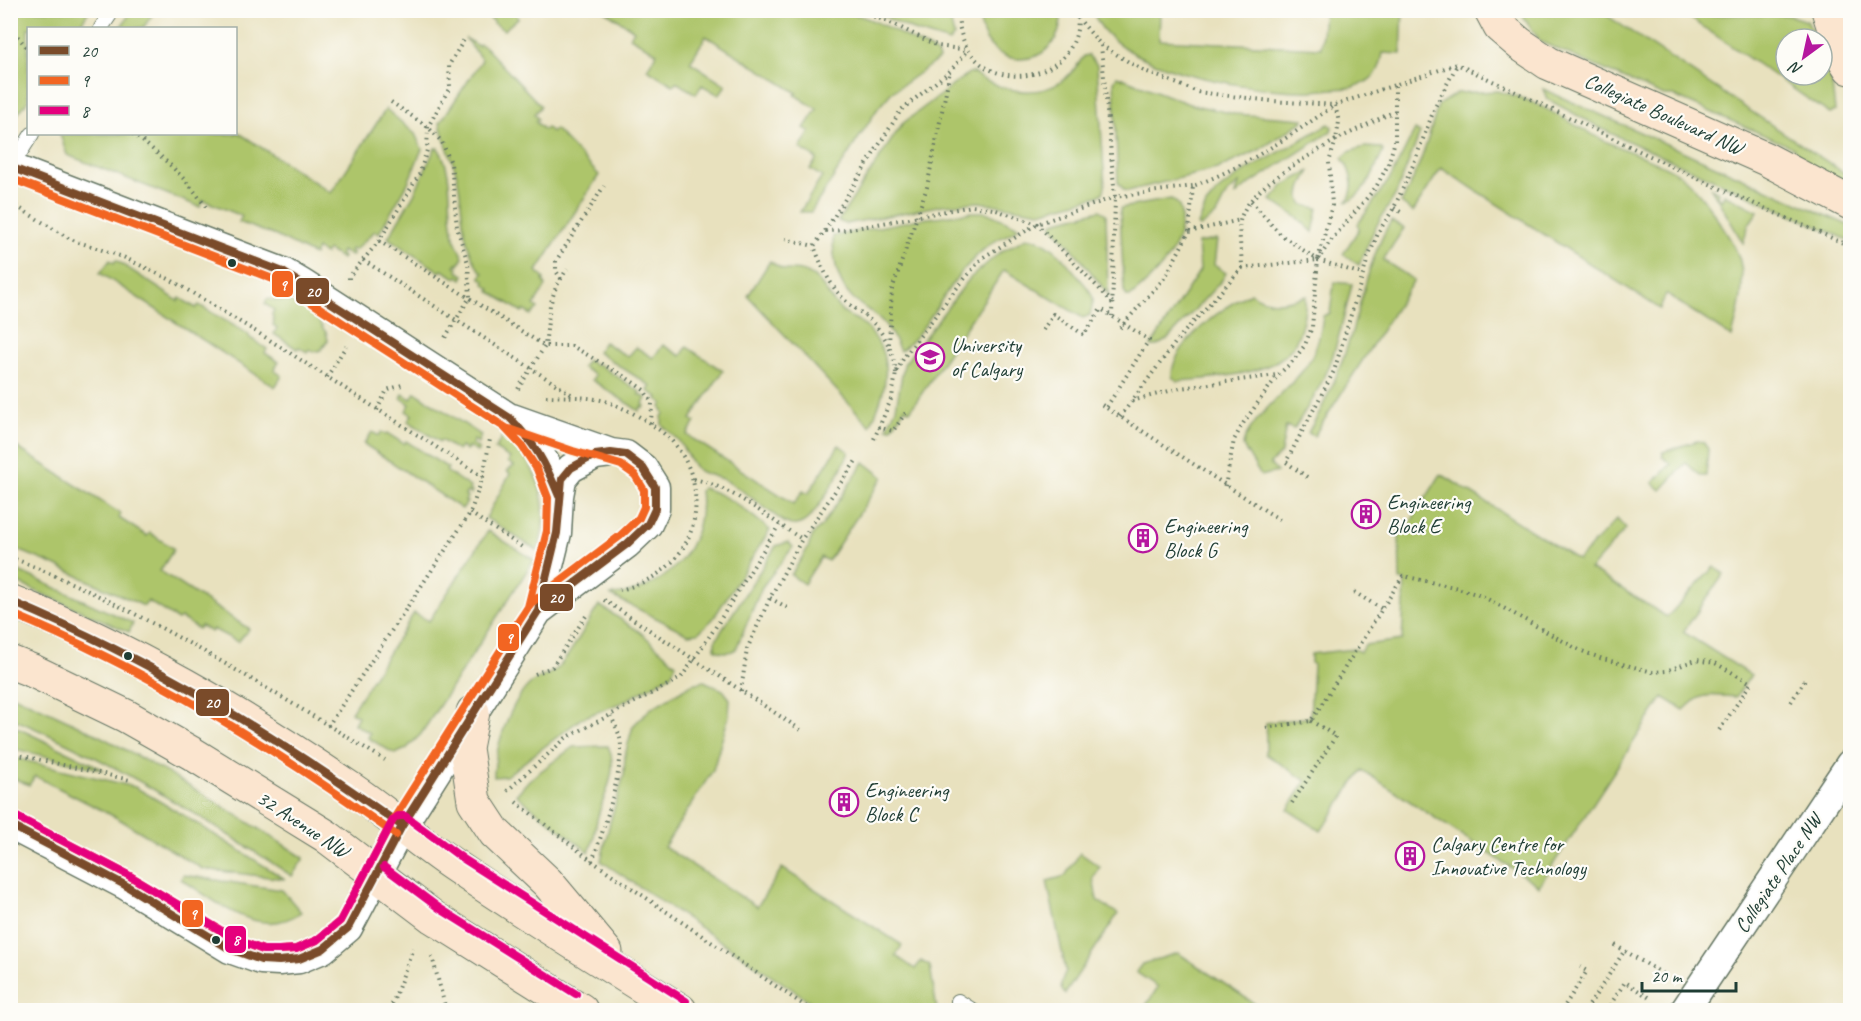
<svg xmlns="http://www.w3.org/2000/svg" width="1861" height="1021" font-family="Caveat,sans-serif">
	<rect width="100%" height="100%" fill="#fdfcf7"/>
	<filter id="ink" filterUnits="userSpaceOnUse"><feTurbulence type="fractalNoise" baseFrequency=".0167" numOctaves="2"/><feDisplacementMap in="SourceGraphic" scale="12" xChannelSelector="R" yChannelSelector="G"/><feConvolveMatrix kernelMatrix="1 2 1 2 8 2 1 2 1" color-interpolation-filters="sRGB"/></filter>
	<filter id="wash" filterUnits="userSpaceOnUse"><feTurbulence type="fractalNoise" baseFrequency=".008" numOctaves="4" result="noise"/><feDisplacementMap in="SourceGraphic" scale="24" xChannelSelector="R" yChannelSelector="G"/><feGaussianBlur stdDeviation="1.35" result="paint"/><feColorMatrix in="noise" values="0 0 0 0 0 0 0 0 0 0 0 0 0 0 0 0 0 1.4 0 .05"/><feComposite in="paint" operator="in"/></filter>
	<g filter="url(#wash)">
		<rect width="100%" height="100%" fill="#e8e1be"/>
		<!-- green -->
		<path fill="#adc56a" stroke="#66814f" stroke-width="1.5" d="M 11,10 L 89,11 L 78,28 L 28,28 L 28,101 L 11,122 Z
			M 132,11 L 132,10 L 155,11 L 143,28 L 120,28 Z
			M 499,11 L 515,11 L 518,18 L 504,30 L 493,23 L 494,21 L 490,19 L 495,12 Z
			M 748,11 C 777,17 806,8 836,11 C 871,14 899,35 930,49 L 937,54 L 939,59 L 891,93 L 878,108 L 811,212 L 800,212 L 822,177 L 810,169 L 817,159 L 800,148 L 810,132 L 804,128 L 817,109 L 795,95 L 797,93 L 706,36 L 690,62 L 726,85 L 719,95 L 702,85 L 696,94 L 676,82 L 673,85 L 647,69 L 657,53 L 630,37 L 634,30 L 605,11 Z
			M 872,11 L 952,11 L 950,19 L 954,36 L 949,42 L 917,32 Z
			M 980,11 L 1061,11 C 1065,74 977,76 980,11 Z
			M 1093,11 L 1160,11 L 1159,40 L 1321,48 L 1324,11 L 1403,11 L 1401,54 L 1383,53 C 1380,71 1375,80 1356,86 C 1350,89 1341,88 1333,89 C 1323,90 1312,92 1302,91 C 1248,90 1111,70 1093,11 Z
			M 1521,11 L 1600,11 L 1850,177 L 1850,186 L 1806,165 L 1794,148 L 1674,96 L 1664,96 L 1541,42 L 1525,20 Z
			M 1680,11 L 1696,15 L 1787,15 L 1807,21 L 1816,39 L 1786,39 L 1786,75 L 1822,75 L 1822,56 L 1832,84 L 1835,111 L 1830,114 Z
			M 465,38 L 478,46 L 480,44 L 485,47 L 541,106 L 534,114 L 538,119 L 535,121 L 544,130 L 547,128 L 551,132 L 555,129 L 599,175 L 537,271 L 544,279 L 543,281 L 546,286 L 534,305 L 538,308 L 531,315 L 524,310 L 522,312 L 489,291 L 491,289 L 484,284 L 485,281 L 480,277 L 483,273 C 477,268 476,264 473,258 C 459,227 464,207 457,176 C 453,158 443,141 440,123 L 482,60 Z
			M 1088,55 L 1097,65 L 1105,187 L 1103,193 L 1098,196 L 1040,212 L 979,202 L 943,205 L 846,224 L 838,221 L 902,124 L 969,73 L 973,73 C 998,90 1035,100 1062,81 C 1072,74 1078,64 1084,56 Z
			M 1117,76 L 1189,104 L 1235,114 L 1303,119 L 1302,122 L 1259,150 L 1217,169 L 1128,191 L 1124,190 L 1118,182 L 1114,82 Z
			M 1543,89 L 1850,226 L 1850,241 L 1608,132 L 1547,99 Z
			M 1497,91 C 1537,99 1569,123 1605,141 C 1628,152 1660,161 1680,175 C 1695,186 1706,202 1716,217 C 1724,230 1736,245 1740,261 C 1746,286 1738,313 1732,337 L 1666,294 L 1660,309 L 1441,168 L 1413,212 L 1401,203 C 1418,173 1429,139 1438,105 L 1457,93 Z
			M 386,109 L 415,134 L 422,149 L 407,185 L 379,233 L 375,231 L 355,250 L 351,249 L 350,251 L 353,253 L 351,256 L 342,251 L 340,254 L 343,257 L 342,259 L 328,250 L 325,254 L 317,249 L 314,255 L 276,236 L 239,222 L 242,216 L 203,200 L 200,207 L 67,155 L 60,134 L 236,134 L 236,131 L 331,193 Z
			M 1329,124 L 1332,127 L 1331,131 L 1324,136 L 1248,185 L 1236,195 L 1239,183 L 1226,195 L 1216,215 L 1200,227 L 1198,225 L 1206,205 L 1219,190 L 1242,173 Z
			M 1415,130 L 1420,133 L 1396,194 L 1375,228 L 1359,265 L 1343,254 L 1359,229 L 1358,224 L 1391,177 Z
			M 1364,147 L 1381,148 L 1383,151 C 1375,169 1366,195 1346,202 C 1357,190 1351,170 1342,158 L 1349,152 Z
			M 435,148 L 438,148 C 456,175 446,210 455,240 C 457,246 461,251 463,257 L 459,264 L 457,263 L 455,266 L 458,268 L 457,271 L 464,275 L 462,279 L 458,276 L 456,278 L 442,270 L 440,272 L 388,238 L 414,194 Z
			M 1310,171 C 1305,178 1295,197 1303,204 C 1307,207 1314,207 1318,208 L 1313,232 L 1298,218 L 1271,200 L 1284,185 Z
			M 1711,188 L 1718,192 L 1717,197 L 1722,199 L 1724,194 L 1758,211 L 1749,224 L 1743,243 Z
			M 1171,199 C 1179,203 1181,209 1181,218 C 1181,252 1154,277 1130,297 L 1127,297 L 1124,291 L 1120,211 L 1121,208 Z
			M 1100,210 L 1106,214 L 1108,294 L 1072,248 L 1052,226 L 1054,222 Z
			M 973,212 L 986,212 L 1019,227 C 1013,234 1003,236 995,241 C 985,247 975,257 967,266 C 942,291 928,331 900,351 C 895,340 891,331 883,322 C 874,312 862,307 853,299 C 837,284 833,257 833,236 L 914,220 Z
			M 1391,221 L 1404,228 L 1383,260 L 1414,280 L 1314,436 L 1308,433 C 1326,402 1341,369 1351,335 C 1363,296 1370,256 1391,221 Z
			M 1026,238 C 1051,238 1067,263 1081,280 C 1086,286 1093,293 1093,300 C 1093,305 1091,310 1090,315 L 1083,318 L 1004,270 L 910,411 L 905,408 L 892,428 L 887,428 L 896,408 L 904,364 L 970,278 L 999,253 Z
			M 1217,240 L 1214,265 L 1226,273 L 1222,280 L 1168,339 L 1157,346 L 1151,346 L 1200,270 L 1198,243 Z
			M 110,260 L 114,263 L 116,260 L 178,301 L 180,298 L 196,308 L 199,305 L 248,334 L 250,338 L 267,349 L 265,353 L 279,362 L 274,370 L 282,376 L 275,387 L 100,273 Z
			M 770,261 C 775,264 781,270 786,270 C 795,271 800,269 809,274 C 824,281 830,302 843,312 C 847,316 854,318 859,321 C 897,350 888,389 870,426 L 748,296 Z
			M 1334,282 L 1352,284 C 1345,312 1339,340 1329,367 C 1320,389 1306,409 1294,429 L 1286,426 L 1281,453 L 1270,464 L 1277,472 L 1261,476 L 1243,446 C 1244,425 1290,388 1304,369 C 1315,354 1321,335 1323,316 L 1330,313 Z
			M 1251,293 C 1270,307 1286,302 1306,296 C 1303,350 1285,366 1233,375 C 1215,378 1196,380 1178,381 L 1172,377 C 1170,346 1225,304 1251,293 Z
			M 267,299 C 284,301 304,301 316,316 C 321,322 320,327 326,332 L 328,340 L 321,350 L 313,352 L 309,349 L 307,352 L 299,347 L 297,349 L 274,334 L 277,328 L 273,325 L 274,322 L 272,314 L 274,310 L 265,304 Z
			M 604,342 L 628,357 L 636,347 L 653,358 L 663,345 L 681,356 L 687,347 L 723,371 L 691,419 L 695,422 L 687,435 L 794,504 L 803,491 L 808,494 L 839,445 L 849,452 C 843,467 816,517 802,523 C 795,527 790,525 784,522 L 741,490 L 725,480 L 701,472 L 695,468 L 679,441 L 662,425 L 662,417 L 664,413 L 661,407 L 663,403 L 657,399 L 658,397 L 648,391 L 651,386 L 597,352 Z
			M 587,360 L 596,366 L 598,364 L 640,392 L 639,394 L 646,398 L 643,404 L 645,406 L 644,408 L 641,407 L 639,411 L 592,380 L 595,375 L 582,367 Z
			M 415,392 L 481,435 L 478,443 L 474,440 L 472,444 L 479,449 L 477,452 L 469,447 L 466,450 L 461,447 L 458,451 L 441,440 L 440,442 L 408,421 L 412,415 L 406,411 L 410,404 L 401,398 L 403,394 L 411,399 Z
			M 372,432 L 379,436 L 381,432 L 386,435 L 387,433 L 404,444 L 406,441 L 448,468 L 446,471 L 470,487 L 469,490 L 472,492 L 471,494 L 467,492 L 465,495 L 467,497 L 465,501 L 467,502 L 462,509 L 364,444 Z
			M 502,437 C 507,441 514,444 518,448 C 523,452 526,458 529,464 C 546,491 547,520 538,551 L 486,518 L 510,474 L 507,471 L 514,466 L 508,462 L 510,458 L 495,449 Z
			M 1697,441 L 1703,442 L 1708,449 L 1706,476 L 1701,476 L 1686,463 L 1661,490 L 1653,483 L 1671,464 L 1663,457 L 1663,452 Z
			M 10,443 L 121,514 L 119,518 L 147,536 L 150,533 L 174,549 L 160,571 L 249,629 L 238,642 L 213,629 L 211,632 L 201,626 L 198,629 L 181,618 L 178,620 L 148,601 L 144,606 L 50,563 L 11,547 Z
			M 864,462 L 883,477 L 828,561 L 821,557 L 804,584 L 791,575 L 808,548 L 813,534 L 822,526 Z
			M 1441,474 L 1578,560 L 1617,519 L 1626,529 L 1590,569 L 1667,617 L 1714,567 L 1724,574 L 1683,632 L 1751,675 L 1736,697 C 1710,696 1703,690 1684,710 L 1663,697 L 1539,886 L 1362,770 L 1321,831 L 1288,810 L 1306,781 L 1266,754 L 1266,723 L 1310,717 L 1313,665 L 1311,663 L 1311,654 L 1354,649 L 1360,652 L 1365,645 L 1402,640 L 1405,581 L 1400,580 L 1399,529 L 1409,525 Z
			M 702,488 C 729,495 749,513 770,530 L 713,619 L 698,633 L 688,634 L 610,595 C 666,593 707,546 700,491 Z
			M 488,531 L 534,560 L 421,734 L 406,749 L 395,754 L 368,738 L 370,733 L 354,724 L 358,716 L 351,712 L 414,613 L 429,621 Z
			M 788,542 L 793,547 L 762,587 L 736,649 C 731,653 720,653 715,649 L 715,641 L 776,546 Z
			M 10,567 L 133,623 L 129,632 L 11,580 Z
			M 599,605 L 640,632 L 676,664 L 671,675 L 623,702 L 582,718 L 506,776 L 494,777 C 494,751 510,701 531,683 C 539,676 551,676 559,667 C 574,649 586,625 599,605 Z
			M 704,681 L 723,690 L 730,699 L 729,715 L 713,770 L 664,847 L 757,907 L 782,868 L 902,945 L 896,956 L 915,969 L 921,961 L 930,966 L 937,1010 L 823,1010 L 601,861 L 610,822 L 624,775 L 625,755 L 633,726 L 650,709 L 692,684 Z
			M 11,695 C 114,737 210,797 304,858 L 292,876 C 202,817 110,759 11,718 Z
			M 11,725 L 91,763 L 103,770 L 11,748 Z
			M 608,746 C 620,773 603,794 597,820 C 594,833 595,840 589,852 L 516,795 L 529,780 L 573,747 Z
			M 11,757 L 135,787 L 183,815 L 285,879 L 203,869 L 119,819 L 35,776 L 29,785 L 11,777 Z
			M 1080,853 L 1100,867 L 1093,878 L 1097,900 L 1118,914 L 1065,994 C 1058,987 1062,979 1066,971 L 1047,881 L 1065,876 Z
			M 183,875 L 282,890 L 301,912 C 260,942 215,900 181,879 Z
			M 1178,953 L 1264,1010 L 1143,1010 L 1158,987 L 1136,972 L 1142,964 Z"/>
	</g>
	<g filter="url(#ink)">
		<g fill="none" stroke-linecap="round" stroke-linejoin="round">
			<!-- lane casing -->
			<g stroke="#657664" stroke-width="16">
				<path id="lane" d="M 101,28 L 113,10
					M 11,167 L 32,134
					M 958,1001 L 972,1010"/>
			</g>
			<!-- street casing -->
			<g stroke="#657664" stroke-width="31">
				<path id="street" d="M 10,167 L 254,261 L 283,272 L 303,284 L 510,418 L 530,439 L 546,464 L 559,496
					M 512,418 L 611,453
					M 10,825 L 125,885 L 230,949 L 261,960 L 279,961 L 299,959 L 323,949 L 348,928 L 402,826 L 538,611 L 557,533 L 559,496 L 562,479 L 571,468 L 595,455 L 611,453 L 626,455 L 643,468 L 655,487 L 655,509 L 648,524 L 627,544 L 538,611
					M 1685,1010 L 1850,764"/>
			</g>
			<!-- secondary casing -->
			<g stroke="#657664" stroke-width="35">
				<path id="secondary" d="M 1491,10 L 1500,27 L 1520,44 L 1548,63 L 1766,159 L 1850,203
					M 1828,10 L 1843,57 L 1850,68
					M 10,601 C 130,648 242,715 348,787 C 386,812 420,843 458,868 C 531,917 606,964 680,1010
					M 10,662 L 33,671 L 126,716 L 193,754 L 326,836 L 433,917 L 581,1010
					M 473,712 L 466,748 L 474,801 L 495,833 L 548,883 L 606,952"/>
			</g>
			<!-- path -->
			<path stroke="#657664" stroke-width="4" stroke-dasharray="1.5 4.5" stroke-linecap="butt" d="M 857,10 L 893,24 L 938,46 L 967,50
				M 958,10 C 958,106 1089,89 1077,10
				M 481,13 L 485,10
				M 1078,18 L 1101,45 L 1115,197 L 1112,316
				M 10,27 L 28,49
				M 1101,45 L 1142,70 L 1198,92 L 1271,101 L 1335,105 L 1457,64 L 1694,177 L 1850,246
				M 391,102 L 428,127 L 442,142 L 451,163 L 457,228 L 468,263 L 470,297 L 443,341
				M 133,134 C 161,155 188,179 207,209
				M 1251,201 L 1282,236 L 1318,260 L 1362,274
				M 11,203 L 70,239 L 123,257 L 171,280 L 268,339 L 483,477
				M 1394,208 L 1404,214
				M 825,231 L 901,110 L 950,71 L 968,51
				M 1189,232 L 1240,220
				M 785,239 L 814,246
				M 379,241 L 545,346 L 572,346 L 627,378 L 644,390 L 652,403 L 651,424
				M 363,260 L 574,396
				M 1242,268 L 1318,260 L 1332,205 L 1329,162 L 1336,140 L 1395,111
				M 349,279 L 349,277 L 379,241 L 419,175 L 427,150 L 428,127 L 450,87 L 449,65 L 465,38
				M 561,279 L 556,271 L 556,261 L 604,186
				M 1043,330 L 1053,314 L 1084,335 L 1101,309 L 1149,340 L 1106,408
				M 889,344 L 892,290 L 927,187 L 950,71
				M 896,373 C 893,351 886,335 869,319 C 863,313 854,309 847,302 C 830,287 822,267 814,246 L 825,231 L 846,230 L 972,206 L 993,209 L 1037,224 L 1113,303
				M 327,377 L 346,346
				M 518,389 L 545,346 L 550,305 L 556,287 L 567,269
				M 546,396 C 565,397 586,396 605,401 C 623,407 643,418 658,429 C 701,459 709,524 672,562 C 658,577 639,585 620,590
				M 1132,401 L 1180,388 L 1277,375
				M 1102,405 L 1280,520
				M 377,410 L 387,390 L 402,385
				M 1120,417 L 1178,339 L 1242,268 C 1242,255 1238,233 1240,221 C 1247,188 1309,156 1336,140 L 1339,122 L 1335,105 C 1290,136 1245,167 1193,186 L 1189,232 L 1166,276 L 1120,328
				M 878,427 L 893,431 L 907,411
				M 874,439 L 892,397 L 896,373 L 904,357 L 952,294 L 982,258 L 1037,224 L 1115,197 L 1193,186
				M 1307,477 L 1286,462 L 1334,371 L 1368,258 L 1379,231 L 1394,208 L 1414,163 L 1435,107 L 1457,65
				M 694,479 C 735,488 767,518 802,539
				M 1225,486 L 1234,440 L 1244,422 L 1278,375 L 1293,361 L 1305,345 L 1312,327 L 1318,260 L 1329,243 L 1376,187 L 1388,165 L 1395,141 L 1395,86
				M 470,513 L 522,547
				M 10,557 C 143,609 263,686 385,760
				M 1354,592 L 1382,609
				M 770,598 L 788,608
				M 604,600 L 804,732
				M 535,674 L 552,667 L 586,616
				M 741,691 L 747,649 L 770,598 L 802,539 L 858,458
				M 1791,702 L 1806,678
				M 328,726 L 470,513 L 483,477 L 490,439
				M 1266,728 L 1311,721 L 1403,576 L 1458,588 L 1484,597 L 1579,650 L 1603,659 L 1653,672 L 1666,671 L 1696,660 L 1715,663 L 1751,683 L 1718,732
				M 10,753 L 130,780
				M 507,791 L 566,738 L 681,678 L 715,628 L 779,525
				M 516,802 L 592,861 L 811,1010
				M 1292,803 L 1336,736 L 1311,721
				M 592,861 C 602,837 626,761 620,738 C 618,730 614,723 611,716
				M 1615,945 L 1663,974
				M 432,956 L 446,1010
				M 390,1010 L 413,948
				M 1562,1010 L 1587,971 L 1580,967
				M 1586,1010 L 1625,950
				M 1607,1010 L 1625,982 L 1650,998"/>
			<!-- lane -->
			<use href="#lane" stroke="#fff" stroke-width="14"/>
			<!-- street -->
			<use href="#street" stroke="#fff" stroke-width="28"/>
			<!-- secondary -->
			<use href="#secondary" stroke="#fbe5cf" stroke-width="33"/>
			<!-- bus-1 casing -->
			<g stroke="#fdfcf7" stroke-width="12">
				<path id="bus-1" d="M 10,167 L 283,272 L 510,418 C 535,444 545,462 559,496
					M 611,453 L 626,455 L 643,468 L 655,487 L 655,509 L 648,524 L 627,544 L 538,611 L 557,533 L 562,479 L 571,468 L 595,455 Z
					M 10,601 C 154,661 276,736 402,826
					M 10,825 L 125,885 L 230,949 L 261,960 L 279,961 L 299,959 L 323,949 L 348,928 L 402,826
					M 402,826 L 538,611
					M 402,826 L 538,611"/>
			</g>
			<!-- bus-2 casing -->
			<g stroke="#fdfcf7" stroke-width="12">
				<path id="bus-2" d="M 10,178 L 278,281 L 503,426 L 522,446 L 537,469 L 548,498 L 547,531 L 528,607 L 393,820 L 340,921 L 317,940 L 296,949 L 279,950 L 263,950 L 235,939 L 130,876 L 15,816
					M 493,420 L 506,428 L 573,451 L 621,465 L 635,475 L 644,490 L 644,507 L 639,518 L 620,536 L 531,603 L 518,622
					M 10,613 C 150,671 273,747 396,835"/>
			</g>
			<!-- bus-3 casing -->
			<g stroke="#fdfcf7" stroke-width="12">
				<path id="bus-3" d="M 15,816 L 130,876 L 235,939 L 263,950 L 279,950 L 296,949 L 317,940 L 340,921 L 393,820 L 398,816 L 405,816 L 462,858 L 686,1001
					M 384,867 L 439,908 L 576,994"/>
			</g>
			<!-- bus-1 -->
			<use href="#bus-1" stroke="#7a4b2a" stroke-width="8"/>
			<!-- bus-2 -->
			<use href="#bus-2" stroke="#f26522" stroke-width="8"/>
			<!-- bus-3 -->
			<use href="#bus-3" stroke="#e5007d" stroke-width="8"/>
		</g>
	</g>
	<!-- icons -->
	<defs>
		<g id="university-ring" transform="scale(1.5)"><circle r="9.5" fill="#fdfcf7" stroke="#b5179e" stroke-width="1.5"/><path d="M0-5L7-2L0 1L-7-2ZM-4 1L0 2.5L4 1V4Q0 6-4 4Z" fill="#b5179e"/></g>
		<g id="building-ring" transform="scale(1.5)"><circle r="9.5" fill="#fdfcf7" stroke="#b5179e" stroke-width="1.5"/><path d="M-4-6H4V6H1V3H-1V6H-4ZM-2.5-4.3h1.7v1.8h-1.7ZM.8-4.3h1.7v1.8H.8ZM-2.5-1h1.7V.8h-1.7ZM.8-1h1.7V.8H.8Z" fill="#b5179e"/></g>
	</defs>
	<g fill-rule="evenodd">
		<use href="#university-ring" x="930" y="357"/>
		<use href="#building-ring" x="1366" y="514"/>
		<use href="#building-ring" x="1143" y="538"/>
		<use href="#building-ring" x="844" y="802"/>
		<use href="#building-ring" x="1410" y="856"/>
	</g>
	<!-- markers -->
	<g fill="#1f3d34" stroke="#fdfcf7" stroke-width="2">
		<circle cx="232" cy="263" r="5"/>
		<circle cx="128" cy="656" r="5"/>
		<circle cx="216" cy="940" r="5"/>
	</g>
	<g text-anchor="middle" stroke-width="4.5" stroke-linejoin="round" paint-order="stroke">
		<!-- street labels -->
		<g font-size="21" fill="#1f3d34" stroke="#fdfcf7">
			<text transform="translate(1664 114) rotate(24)" y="7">Collegiate Boulevard NW</text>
			<text transform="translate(303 824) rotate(33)" y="7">32 Avenue NW</text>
			<text transform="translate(1778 873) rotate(-56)" y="7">Collegiate Place NW</text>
		</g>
		<!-- poi labels -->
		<g font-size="21" fill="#1f3d34" stroke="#fdfcf7" text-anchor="start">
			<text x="951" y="352">University<tspan x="951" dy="24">of Calgary</tspan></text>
			<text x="1387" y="509">Engineering<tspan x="1387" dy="24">Block E</tspan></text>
			<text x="1164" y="533">Engineering<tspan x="1164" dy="24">Block G</tspan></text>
			<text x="865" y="797">Engineering<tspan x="865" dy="24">Block C</tspan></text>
			<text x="1431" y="851">Calgary Centre for<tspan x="1431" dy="24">Innovative Technology</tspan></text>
		</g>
	</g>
	<g stroke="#fdfcf7" stroke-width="2">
		<rect x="271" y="270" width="23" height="28" rx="6" fill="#f26522"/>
		<rect x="295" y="277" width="35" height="28" rx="6" fill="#7a4b2a"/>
		<rect x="539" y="583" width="35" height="29" rx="6" fill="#7a4b2a"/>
		<rect x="497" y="623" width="23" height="29" rx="6" fill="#f26522"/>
		<rect x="195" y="688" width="35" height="29" rx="6" fill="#7a4b2a"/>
		<rect x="181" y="899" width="23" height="29" rx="6" fill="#f26522"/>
		<rect x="224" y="925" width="23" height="29" rx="6" fill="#e5007d"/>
	</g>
	<g font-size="16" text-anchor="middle" font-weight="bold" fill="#fff">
		<text x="283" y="290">9</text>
		<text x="313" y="297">20</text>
		<text x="556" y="603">20</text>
		<text x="509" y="643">9</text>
		<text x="212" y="708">20</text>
		<text x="193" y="919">9</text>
		<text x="236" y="945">8</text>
	</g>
	<!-- margin -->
	<rect width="1861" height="1021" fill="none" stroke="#fdfcf7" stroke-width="36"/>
	<!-- legend -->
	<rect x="27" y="27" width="210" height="108" fill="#fdfcf7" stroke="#a4b0a9" stroke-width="1.5"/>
	<rect x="39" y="46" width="30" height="9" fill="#7a4b2a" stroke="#a4b0a9" stroke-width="1.5"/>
	<text x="81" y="57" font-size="18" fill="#1f3d34">20</text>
	<rect x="39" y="76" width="30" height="9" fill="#f26522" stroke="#a4b0a9" stroke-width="1.5"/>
	<text x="81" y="87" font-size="18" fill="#1f3d34">9</text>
	<rect x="39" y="106" width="30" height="9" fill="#e5007d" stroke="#a4b0a9" stroke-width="1.5"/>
	<text x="81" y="117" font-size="18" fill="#1f3d34">8</text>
	<!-- north arrow -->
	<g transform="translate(1804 57) rotate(213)"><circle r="28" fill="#fdfcf7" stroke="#a4b0a9" stroke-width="1.5"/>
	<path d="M0-4.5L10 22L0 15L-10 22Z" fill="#b5179e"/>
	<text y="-9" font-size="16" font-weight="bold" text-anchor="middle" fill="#1f3d34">N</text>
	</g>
	<!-- scale -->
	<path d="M1642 982v9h94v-9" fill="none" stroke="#1f3d34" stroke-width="3"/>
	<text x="1651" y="982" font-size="18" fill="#1f3d34" stroke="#fdfcf7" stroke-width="4.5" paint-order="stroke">20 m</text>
</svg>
